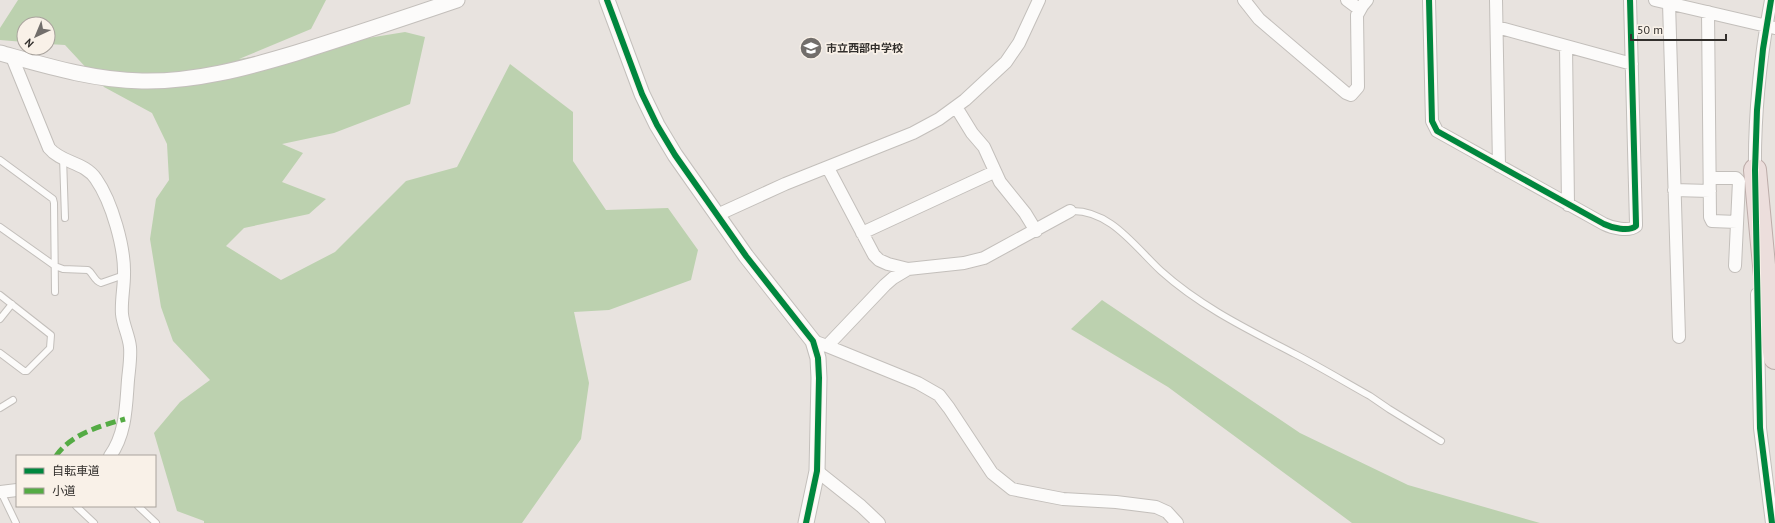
<svg xmlns="http://www.w3.org/2000/svg" width="1775" height="523" font-family="'PT Sans','Noto Sans JP',sans-serif">
	<rect width="100%" height="100%" fill="#e8e3df"/>
	<!-- green -->
	<path fill="#bcd1af" d="M 18,0 L 326,0 L 311,29 L 239,59 L 405,32 L 425,37 L 410,104 L 334,133 L 282,144 L 303,153 L 282,182 L 326,199 L 309,214 L 244,228 L 226,246 L 281,280 L 335,252 L 406,181 L 457,167 L 510,64 L 573,112 L 573,161 L 606,210 L 668,208 L 698,250 L 691,280 L 609,310 L 574,312 L 589,383 L 581,439 L 522,523 L 204,523 L 204,521 L 177,511 L 154,433 L 180,402 L 210,380 L 173,341 L 161,307 L 150,239 L 156,199 L 169,180 L 167,144 L 152,113 L 104,87 L 65,45 L 48,44 L 48,24 L 24,24 L 24,42 L 0,40 L 0,28 Z
		M 1102,300 L 1300,433 L 1408,485 L 1540,523 L 1352,523 L 1168,387 L 1071,329 Z"/>
	<g fill="none" stroke-linecap="round" stroke-linejoin="round">
		<!-- service casing -->
		<g stroke="#c3bfbb" stroke-width="8">
			<path id="service" d="M 63,157 L 65,218
				M 0,160 L 53,199 L 54,203 L 55,292
				M 1070,211 C 1110,209 1135,247 1161,271 C 1201,307 1249,330 1295,354 C 1320,367 1345,382 1370,396 L 1389,409 L 1441,441
				M 0,227 L 55,266 L 63,269 L 88,270 C 93,273 94,281 101,283 L 124,275
				M 0,295 L 51,335 L 50,348 L 27,371 L 24,371 L 0,353
				M 0,319 L 12,304
				M 0,408 L 13,400
				M 1,492 L 16,523
				M 76,506 L 94,523
				M 138,506 L 156,523"/>
		</g>
		<!-- minor casing -->
		<g stroke="#c3bfbb" stroke-width="14">
			<path id="minor" d="M 1244,0 L 1259,19 L 1346,93 L 1351,95 L 1358,87 L 1357,15 L 1362,6 L 1367,0
				M 1347,0 L 1359,9
				M 1429,0 L 1432,121 L 1437,131 L 1604,224 C 1612,228 1629,232 1636,226 L 1636,223 L 1630,0
				M 1496,0 L 1499,166
				M 1655,0 L 1775,28
				M 1669,3 L 1679,337
				M 1708,12 L 1710,217 L 1712,221 L 1737,222
				M 1497,27 L 1632,64
				M 1566,46 L 1568,205
				M 12,57 L 49,148 C 61,163 85,162 96,179 C 112,202 125,248 124,275 C 124,288 121,301 122,314 C 123,325 129,336 130,347 C 131,358 129,369 128,380 C 126,406 126,434 110,456
				M 956,107 L 972,133 L 984,147 L 1000,182 L 1025,213 L 1036,231
				M 828,168 L 874,255 L 879,260 L 888,264 L 908,269 L 964,263 L 984,258 L 1070,211
				M 1755,176 C 1754,117 1760,58 1771,0
				M 1710,178 L 1736,178 L 1739,181 L 1735,266
				M 1674,190 L 1710,191
				M 717,215 L 785,184 L 913,133 L 939,119 L 965,100 L 1006,62 L 1019,43 L 1039,0
				M 862,233 L 994,172
				M 1757,294 L 1760,428 L 1772,523
				M 813,341 L 827,346 L 918,383 L 939,395 L 949,408 L 992,473 L 1012,489 L 1063,499 L 1116,502 L 1156,507 L 1167,512 L 1177,523
				M 827,346 L 885,285 L 893,278 L 908,269
				M 817,471 L 861,506 L 879,523
				M 0,492 L 17,490"/>
		</g>
		<!-- tertiary casing -->
		<g stroke="#c3bfbb" stroke-width="17">
			<path id="tertiary" d="M 607,0 L 642,94 L 657,125 L 675,155 L 746,256 L 813,341 L 818,358 L 819,378 L 817,471 L 806,523
				M 0,53 C 47,66 93,80 142,81 C 195,82 246,68 296,53 C 350,36 404,18 457,0"/>
		</g>
		<!-- motorway casing -->
		<g stroke="#bdaca9" stroke-width="24">
			<path id="motorway" d="M 1755,170 L 1769,318 L 1775,358"/>
		</g>
		<!-- service -->
		<use href="#service" stroke="#fcfbfa" stroke-width="6"/>
		<!-- minor -->
		<use href="#minor" stroke="#fcfbfa" stroke-width="12"/>
		<!-- tertiary -->
		<use href="#tertiary" stroke="#fcfbfa" stroke-width="15"/>
		<!-- motorway -->
		<use href="#motorway" stroke="#ecdedc" stroke-width="22"/>
		<!-- quiet -->
		<path stroke="#54ab44" stroke-width="5" stroke-dasharray="10 5" stroke-linecap="butt" d="M 56,456 C 71,434 100,426 125,419"/>
		<!-- cycleway casing -->
		<g stroke="#f9f1e8" stroke-width="8">
			<path id="cycleway" d="M 607,0 L 642,94 L 657,125 L 675,155 L 746,256 L 813,341 L 818,358 L 819,378 L 817,471 L 806,523
				M 1429,0 L 1432,121 L 1437,131 L 1604,224 C 1612,228 1629,232 1636,226 L 1636,223 L 1630,0
				M 1771,0 L 1763,49 L 1757,110 L 1755,170 L 1760,428 L 1772,523"/>
		</g>
		<!-- cycleway -->
		<use href="#cycleway" stroke="#00873e" stroke-width="6"/>
	</g>
	<!-- icons -->
	<defs>
		<g id="school-disc" transform="scale(1.15)"><circle r="9.5" fill="#726e6b" stroke="#f9f1e8"/><path d="M0-5L7-2L0 1L-7-2ZM-4 1L0 2.5L4 1V4Q0 6-4 4Z" fill="#fff"/></g>
	</defs>
	<g fill-rule="evenodd">
		<use href="#school-disc" x="811" y="48"/>
	</g>
	<g text-anchor="middle" stroke-width="3.5" stroke-linejoin="round" paint-order="stroke">
		<!-- poi labels -->
		<g font-size="11" font-weight="bold" fill="#322f2c" stroke="#f9f1e8" text-anchor="start">
			<text x="826" y="52">市立西部中学校</text>
		</g>
	</g>
	<!-- legend -->
	<rect x="16" y="455" width="140" height="52" fill="#f9f1e8" stroke="#a9a39d"/>
	<rect x="24" y="468" width="20" height="6" fill="#00873e" stroke="#a9a39d"/>
	<text x="52" y="475" font-size="12" fill="#322f2c">自転車道</text>
	<rect x="24" y="488" width="20" height="6" fill="#54ab44" stroke="#a9a39d"/>
	<text x="52" y="495" font-size="12" fill="#322f2c">小道</text>
	<!-- north arrow -->
	<g transform="translate(36 36) rotate(224)"><circle r="19" fill="#f9f1e8" stroke="#a9a39d"/>
	<path d="M0-3L7 15L0 10L-7 15Z" fill="#726e6b"/>
	<text y="-6" font-size="11" font-weight="bold" text-anchor="middle" fill="#322f2c">N</text>
	</g>
	<!-- scale -->
	<path d="M1631 34v6h95v-6" fill="none" stroke="#322f2c" stroke-width="2"/>
	<text x="1637" y="34" font-size="12" fill="#322f2c" stroke="#f9f1e8" stroke-width="3" paint-order="stroke">50 m</text>
</svg>
